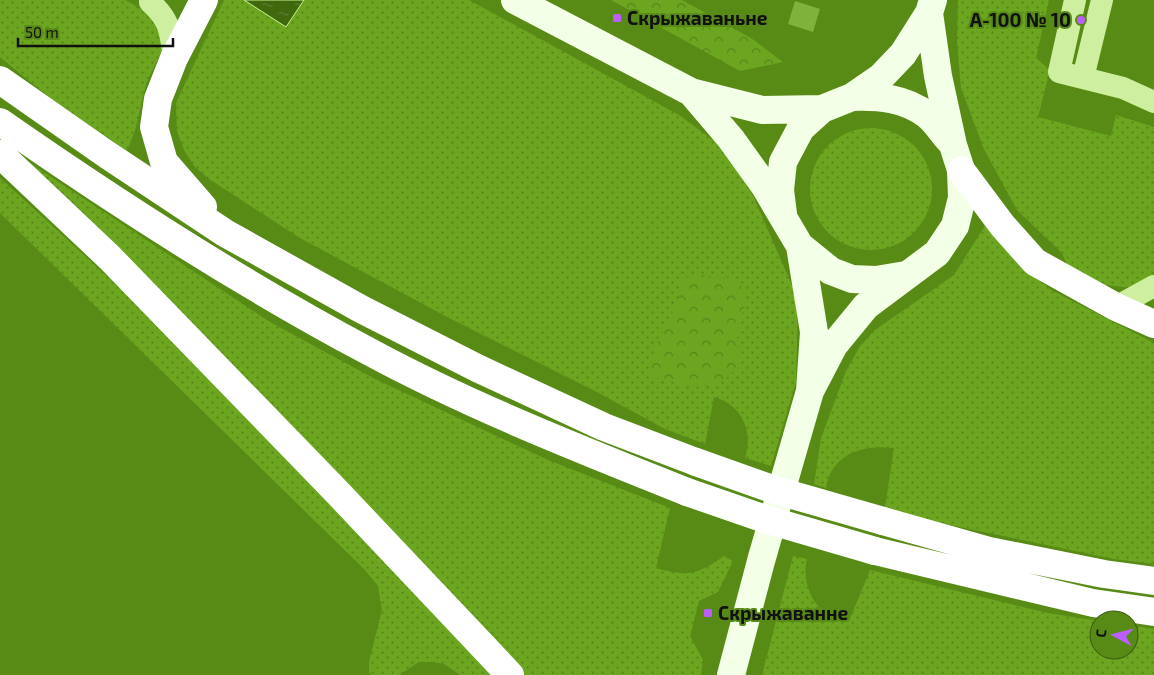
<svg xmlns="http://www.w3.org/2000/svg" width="1154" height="675" font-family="'Exo 2',sans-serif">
	<defs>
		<pattern id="grass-dots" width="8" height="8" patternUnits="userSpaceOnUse" patternTransform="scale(1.25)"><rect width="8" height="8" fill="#6ca51f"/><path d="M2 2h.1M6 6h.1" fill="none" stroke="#57851a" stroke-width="1.8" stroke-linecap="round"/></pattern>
		<pattern id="forest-crowns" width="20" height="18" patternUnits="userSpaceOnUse" patternTransform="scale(1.25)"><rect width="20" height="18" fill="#6ca51f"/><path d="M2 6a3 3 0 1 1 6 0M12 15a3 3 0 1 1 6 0" fill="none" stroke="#57851a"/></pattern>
		<pattern id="water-ripples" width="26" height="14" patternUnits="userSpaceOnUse" patternTransform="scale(1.25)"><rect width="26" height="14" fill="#40690e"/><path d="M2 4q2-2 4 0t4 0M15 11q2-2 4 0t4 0" fill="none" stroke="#5e7d38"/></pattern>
	</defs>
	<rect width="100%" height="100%" fill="#588b16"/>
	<!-- grass -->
	<path fill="url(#grass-dots)" d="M 0,0 L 125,0 L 150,14 L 162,29 L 163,48 L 146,84 L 135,131 L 127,151 L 50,98 L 0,57 Z
		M 224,0 L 469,0 L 679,115 L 729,152 L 753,196 L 798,299 L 796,382 L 771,466 L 745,458 C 754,431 741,404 714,397 L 705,444 L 665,429 L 597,392 L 449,318 L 300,238 L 209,179 L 194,166 L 184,150 L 177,131 L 176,103 Z
		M 958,0 L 1049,0 L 1036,58 L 1050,70 L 1038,117 L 1111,136 L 1116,115 L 1154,127 L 1154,277 L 1131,288 L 1089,283 L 1068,267 L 1062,253 L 1017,210 L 984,149 L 961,88 L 957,41 Z
		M810 189a61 61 0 1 1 122 0a61 61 0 1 1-122 0Z
		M 21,157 L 270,322 L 375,379 L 548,460 L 670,508 L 656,568 C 688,577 697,575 724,556 L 733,561 L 718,592 L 699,601 L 690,636 L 703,660 L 701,675 L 522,675 Z
		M 0,178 L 156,321 L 391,567 L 491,675 L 460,675 L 444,664 L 433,662 L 419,662 L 399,675 L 371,675 L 369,672 L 369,662 L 382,610 L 378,586 L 364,569 L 0,213 Z
		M 986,224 L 1022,266 L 1051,290 L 1154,343 L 1154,564 L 1114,559 L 907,516 L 885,507 L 894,448 C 863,444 831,454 826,488 L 814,484 L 821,438 L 846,371 L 860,346 L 875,330 L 954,275 Z
		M 793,556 L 807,559 C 802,579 810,605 830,615 C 836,618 843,619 849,621 L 870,570 L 1048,613 L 1099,621 L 1099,650 L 1129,650 L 1129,625 L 1154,629 L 1154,675 L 762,675 Z"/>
	<!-- forest -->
	<path fill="url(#forest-crowns)" d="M 611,0 L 682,0 L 751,38 L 783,62 L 740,71 Z
		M 702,275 L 729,278 L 740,282 L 746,301 L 737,333 L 739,367 L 717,386 L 685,385 L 653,377 L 649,371 L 657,343 L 679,300 L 680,279 Z"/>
	<!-- water -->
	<path fill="url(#water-ripples)" stroke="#cbf292" d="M 244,0 L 304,0 L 286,27 Z"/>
	<!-- building -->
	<path fill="#7fb23b" d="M 795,1 L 820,9 L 813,32 L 788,24 Z"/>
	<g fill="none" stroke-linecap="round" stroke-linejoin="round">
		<!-- minor -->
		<path stroke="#ceefa0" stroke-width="22" d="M 1075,0 L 1059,72 L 1123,88 L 1154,102
			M 150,2 C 171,21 170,32 174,58
			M 1083,78 L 1102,0
			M 1116,307 L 1154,286"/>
		<!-- major -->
		<path stroke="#f4ffe8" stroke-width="28" d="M 515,0 L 691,92 L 762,110 L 822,109 L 852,97 L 881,77 L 903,54 L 929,13 L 933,0
			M 691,92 L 731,139 L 764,185 L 800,246 L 831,271 L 852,279 L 876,280 L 906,275
			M 852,97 C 879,96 905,98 927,115 C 936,122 943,134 951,142
			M 783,214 L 780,190 L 783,162 L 801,128 L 822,109
			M 810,391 L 834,345 L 866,306 L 937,253 L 955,226 L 962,198 L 961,170 L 953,145 L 938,76 L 929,13
			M 731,675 L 761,561 L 810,391 L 814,332 L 800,246"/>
		<!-- highway -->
		<path stroke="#fff" stroke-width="28" d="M 0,80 L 106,154 L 225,233 L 361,309 L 477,368 L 604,427 L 696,462
			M 0,122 C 119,205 242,284 370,352 C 472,407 580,449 687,492
			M 0,154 L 110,258 L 337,492 L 510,675
			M 961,170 L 1002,225 L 1035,262 L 1116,307 L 1154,324
			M 203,207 L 164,162 L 154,127 L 158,99 L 174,58 L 204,0
			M 883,521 L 989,551 L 1104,574 L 1154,581
			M 875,551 L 1093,603 L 1154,612"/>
		<!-- highway-bridge -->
		<path stroke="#fff" stroke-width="28" d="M 696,462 L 775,490 L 883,521
			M 687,492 L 765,519 L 875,551"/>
	</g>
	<!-- markers -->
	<g fill="#bc5eff" stroke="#588b16" stroke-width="2">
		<rect x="612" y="13" width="10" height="10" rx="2.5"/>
		<circle cx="1081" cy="20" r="5"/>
		<rect x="703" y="608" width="10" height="10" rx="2.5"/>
	</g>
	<g text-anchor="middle" stroke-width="4" stroke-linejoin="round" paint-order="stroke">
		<!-- poi labels -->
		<g font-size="19" font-weight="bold" fill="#111" stroke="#588b16" text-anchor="start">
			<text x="627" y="25">Скрыжаваньне</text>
			<text x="1071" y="27" text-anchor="end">А-100 № 10</text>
			<text x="718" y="620">Скрыжаванне</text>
		</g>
	</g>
	<!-- north arrow -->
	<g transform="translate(1114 635) rotate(277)"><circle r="24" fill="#588b16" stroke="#3c5a14"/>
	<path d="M0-4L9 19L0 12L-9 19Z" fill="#bc5eff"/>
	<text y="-8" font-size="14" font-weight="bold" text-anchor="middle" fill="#111111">С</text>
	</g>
	<!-- scale -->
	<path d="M18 38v8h155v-8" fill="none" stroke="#111111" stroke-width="2.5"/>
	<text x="25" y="38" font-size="15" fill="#111111" stroke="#588b16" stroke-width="4" paint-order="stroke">50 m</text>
</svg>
